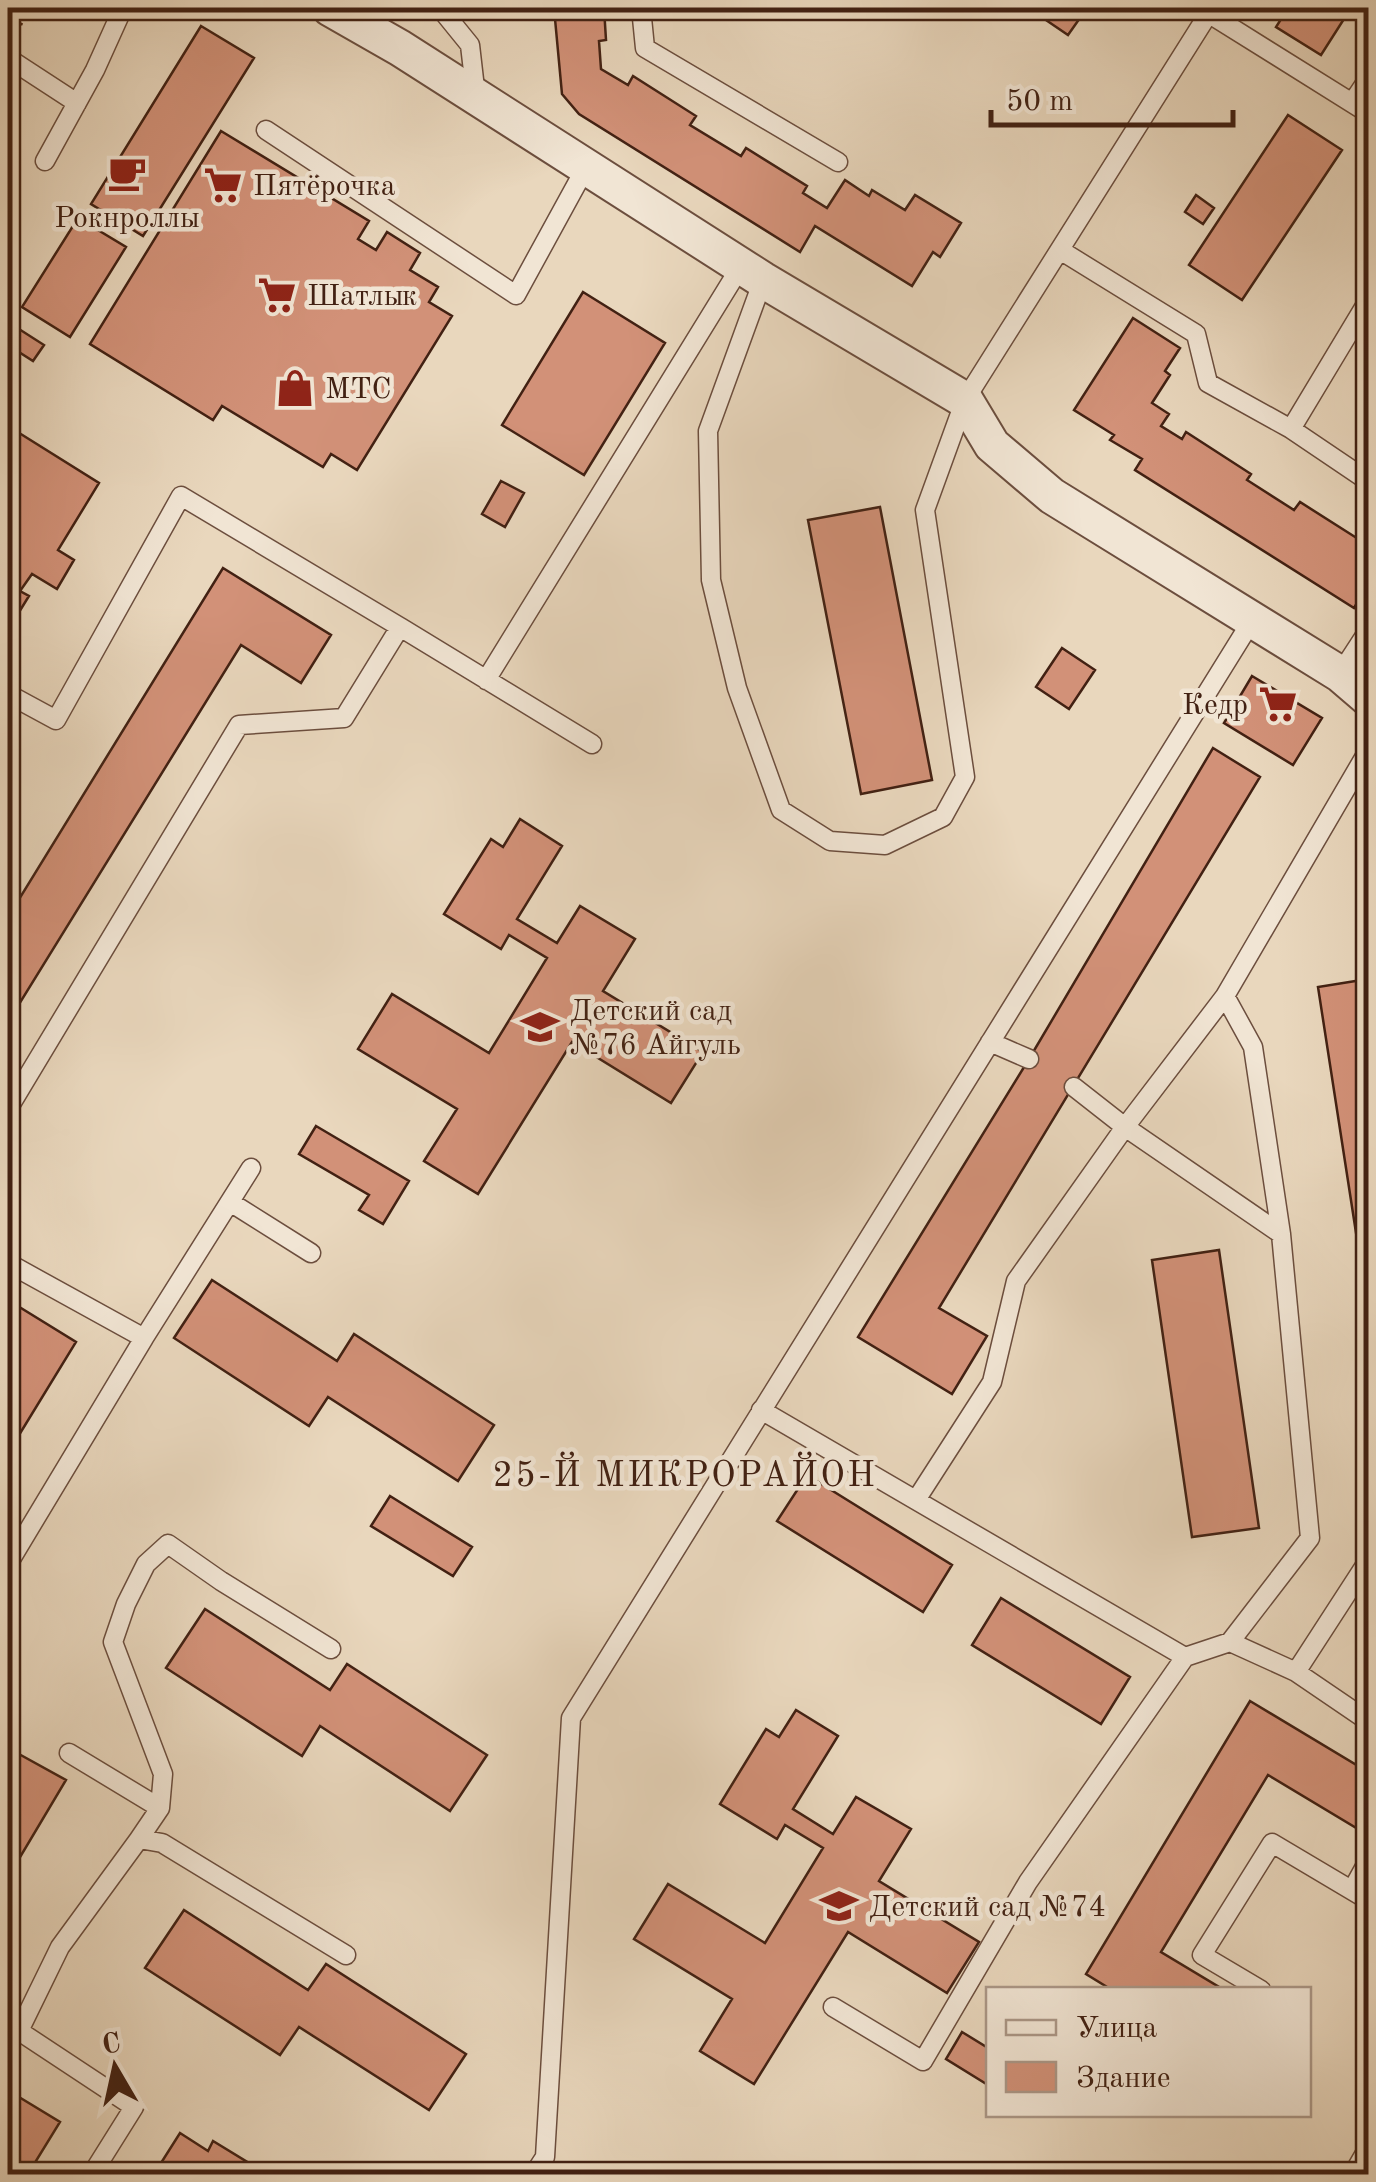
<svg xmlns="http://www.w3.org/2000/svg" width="1376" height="2182" font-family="'Old Standard TT',serif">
	<rect width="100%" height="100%" fill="#e9d7bd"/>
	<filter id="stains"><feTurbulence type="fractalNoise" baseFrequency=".002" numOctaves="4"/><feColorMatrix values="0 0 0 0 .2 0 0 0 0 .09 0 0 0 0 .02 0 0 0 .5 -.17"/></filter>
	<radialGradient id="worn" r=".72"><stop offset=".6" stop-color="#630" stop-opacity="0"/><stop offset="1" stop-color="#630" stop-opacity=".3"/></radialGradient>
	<!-- building -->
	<path fill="#d29178" stroke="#422113" stroke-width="2.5" d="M 554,8 L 604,8 L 606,40 L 599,41 L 601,69 L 628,85 L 633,76 L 696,116 L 690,125 L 741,156 L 746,148 L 807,186 L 803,193 L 827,208 L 845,180 L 869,196 L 872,190 L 905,210 L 915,195 L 961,223 L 940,257 L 933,252 L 912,286 L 815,226 L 800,252 L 579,114 L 562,94 Z
		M 1046,8 L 1087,8 L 1068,35 L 1040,16 Z
		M 1288,8 L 1351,8 L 1321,55 L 1276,27 Z
		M 201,26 L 254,58 L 143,236 L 91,204 Z
		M 1288,115 L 1342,150 L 1242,300 L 1189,265 Z
		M 221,131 L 369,221 L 358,239 L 376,250 L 387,232 L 420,253 L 410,270 L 438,287 L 429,302 L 452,316 L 357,470 L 331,454 L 323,467 L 222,406 L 213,420 L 90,344 Z
		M 1196,195 L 1214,208 L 1203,224 L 1185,212 Z
		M 78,218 L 126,247 L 70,337 L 22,307 Z
		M 583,292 L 665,343 L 584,475 L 502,425 Z
		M 1133,318 L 1180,348 L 1165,371 L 1170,375 L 1152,403 L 1169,414 L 1161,426 L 1182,439 L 1186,432 L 1251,474 L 1247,480 L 1294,510 L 1300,502 L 1363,542 L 1358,549 L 1368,556 L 1368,585 L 1354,608 L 1135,470 L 1142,459 L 1110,440 L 1114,435 L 1074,410 Z
		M 8,322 L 44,345 L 33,361 L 8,345 Z
		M 8,426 L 99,483 L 58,550 L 74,560 L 57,589 L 32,574 L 20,591 L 29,596 L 8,630 Z
		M 501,481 L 524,493 L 505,527 L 482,514 Z
		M 880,507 L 932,780 L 861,794 L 808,520 Z
		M 223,568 L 331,635 L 301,683 L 241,645 L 8,1022 L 8,917 Z
		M 1062,648 L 1095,670 L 1069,709 L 1036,687 Z
		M 1252,676 L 1322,718 L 1293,765 L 1224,723 Z
		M 1213,748 L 1260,777 L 939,1308 L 987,1336 L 952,1394 L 858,1337 L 1029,1059 Z
		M 520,819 L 562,846 L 517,919 L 557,943 L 580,906 L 635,939 L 603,991 L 703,1052 L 671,1103 L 572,1042 L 478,1194 L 424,1161 L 457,1109 L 358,1049 L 392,994 L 489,1053 L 547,958 L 509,935 L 501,949 L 444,914 L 491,839 L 503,847 Z
		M 1368,979 L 1368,1264 L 1361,1265 L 1318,987 Z
		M 316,1126 L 409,1181 L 383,1224 L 359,1210 L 369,1195 L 299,1154 Z
		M 1219,1250 L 1259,1528 L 1192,1537 L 1152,1260 Z
		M 212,1280 L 337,1361 L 354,1334 L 494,1425 L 458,1481 L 328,1397 L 309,1426 L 174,1338 Z
		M 8,1300 L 76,1342 L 8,1453 Z
		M 807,1475 L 952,1565 L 923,1612 L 777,1521 Z
		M 390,1496 L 472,1547 L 453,1576 L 371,1526 Z
		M 1001,1598 L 1130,1677 L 1101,1724 L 972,1645 Z
		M 205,1609 L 330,1690 L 347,1664 L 487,1755 L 450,1811 L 320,1726 L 302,1756 L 166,1668 Z
		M 1250,1701 L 1368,1772 L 1368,1835 L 1268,1775 L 1161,1952 L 1219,1987 L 1217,1990 L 1112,1990 L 1086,1974 Z
		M 796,1710 L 838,1736 L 793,1809 L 833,1834 L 856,1797 L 911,1829 L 879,1881 L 979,1942 L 947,1993 L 848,1932 L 754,2084 L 700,2051 L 732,1999 L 634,1939 L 668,1884 L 765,1943 L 823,1848 L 785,1825 L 777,1839 L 720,1804 L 766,1729 L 779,1737 Z
		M 8,1748 L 66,1780 L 10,1874 L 8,1872 Z
		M 184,1910 L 308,1990 L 326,1964 L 466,2054 L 429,2110 L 299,2027 L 280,2055 L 145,1968 Z
		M 962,2032 L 988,2048 L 988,2085 L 946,2059 Z
		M 14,2094 L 60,2122 L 28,2174 L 8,2174 L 8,2105 Z
		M 180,2133 L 208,2151 L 213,2141 L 267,2174 L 154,2174 Z"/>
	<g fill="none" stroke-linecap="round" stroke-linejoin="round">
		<!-- service casing -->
		<g stroke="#6c4e3e" stroke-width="21">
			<path id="service" d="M 440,8 L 470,45 L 476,97
				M 641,8 L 645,48 L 838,162
				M 1208,13 L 1368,113
				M 8,58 L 77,103
				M 1352,103 L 1368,79
				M 266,130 L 516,295 L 586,167
				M 45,161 L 95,70 L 123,8
				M 1060,250 L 1196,334 L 1208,383 L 1291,429 L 1368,481
				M 763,280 L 708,431 L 711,580 L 737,688 L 781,810 L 830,841 L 885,845 L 943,817 L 965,777 L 925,510 L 965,400 L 1212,8
				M 1291,429 L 1368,301
				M 400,627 L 592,744
				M 1340,674 L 1368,631
				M 486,680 L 741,266
				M 8,694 L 56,720 L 181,496 L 400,627 L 344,718 L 239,725 L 8,1109
				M 990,1042 L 1029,1059
				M 1074,1087 L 1125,1127 L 1281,1234
				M 230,1202 L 311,1253
				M 8,1263 L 144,1338 L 8,1564
				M 144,1338 L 251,1168
				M 761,1410 L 1185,1657
				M 916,1500 L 992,1382 L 1016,1281 L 1125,1127 L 1225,996 L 1368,751
				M 1230,1642 L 1296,1672 L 1368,1721
				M 1296,1672 L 1368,1561
				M 69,1753 L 160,1808
				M 139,1839 L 160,1808 L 163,1774 L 113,1642 L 126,1604 L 146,1564 L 168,1544 L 221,1581 L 331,1649
				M 1352,1890 L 1368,1861
				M 1261,1990 L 1202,1955 L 1272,1843 L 1368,1900
				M 833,2007 L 923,2061 L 1028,1882 L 1185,1657 L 1230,1642 L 1310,1538 L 1281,1234 L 1253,1047 L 1225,996
				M 19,2031 L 60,1947 L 139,1839 L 162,1843 L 346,1955
				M 8,2040 L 19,2031 L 134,2107 L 92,2174
				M 534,2174 L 545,2157 L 571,1718 L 1251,622
				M 1353,2174 L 1368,2148"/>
		</g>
		<!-- minor casing -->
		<g stroke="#6c4e3e" stroke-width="39">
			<path id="minor" d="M 330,8 L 400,48 L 763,280 L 965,400 L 992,445 L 1052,496 L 1340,674 L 1368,698"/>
		</g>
		<!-- path -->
		<path stroke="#422113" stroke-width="6" stroke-dasharray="2.5 5" stroke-linecap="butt" d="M 13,38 L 27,8"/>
		<!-- service -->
		<use href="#service" stroke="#f1e5d4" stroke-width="18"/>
		<!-- minor -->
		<use href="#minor" stroke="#f1e5d4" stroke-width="35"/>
	</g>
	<!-- icons -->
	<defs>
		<g id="cafe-bare" transform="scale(3)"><path d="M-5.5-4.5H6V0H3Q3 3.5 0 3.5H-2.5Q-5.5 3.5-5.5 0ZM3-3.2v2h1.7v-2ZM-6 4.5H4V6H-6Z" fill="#8f2418" stroke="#f1e5d4" stroke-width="2.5" paint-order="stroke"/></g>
		<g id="supermarket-bare" transform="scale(3)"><path d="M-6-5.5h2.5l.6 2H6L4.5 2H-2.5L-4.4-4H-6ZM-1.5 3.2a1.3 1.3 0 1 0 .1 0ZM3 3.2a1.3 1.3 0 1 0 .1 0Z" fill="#8f2418" stroke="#f1e5d4" stroke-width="2.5" paint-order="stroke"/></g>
		<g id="shop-bare" transform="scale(3)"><path d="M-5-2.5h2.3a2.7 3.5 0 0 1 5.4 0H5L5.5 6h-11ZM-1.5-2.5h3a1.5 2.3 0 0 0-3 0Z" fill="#8f2418" stroke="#f1e5d4" stroke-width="2.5" paint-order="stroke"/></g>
		<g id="school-bare" transform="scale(3)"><path d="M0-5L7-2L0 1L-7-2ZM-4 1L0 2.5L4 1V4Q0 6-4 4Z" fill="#8f2418" stroke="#f1e5d4" stroke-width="2.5" paint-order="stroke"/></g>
	</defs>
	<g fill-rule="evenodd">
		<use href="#cafe-bare" x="127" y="173"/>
		<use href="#supermarket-bare" x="223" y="185"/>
		<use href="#supermarket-bare" x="277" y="295"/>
		<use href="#shop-bare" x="295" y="388"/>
		<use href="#supermarket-bare" x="1278" y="704"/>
		<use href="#school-bare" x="540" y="1027"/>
		<use href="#school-bare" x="839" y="1906"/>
	</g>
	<g text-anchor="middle" stroke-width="9" stroke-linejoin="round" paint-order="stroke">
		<!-- poi labels -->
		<g font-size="30" fill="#422113" stroke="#f1e5d4" text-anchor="start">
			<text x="253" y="195">Пятёрочка</text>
			<text x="127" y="227" text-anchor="middle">Рокнроллы</text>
			<text x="307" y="305">Шатлык</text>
			<text x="325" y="398">МТС</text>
			<text x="1248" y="714" text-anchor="end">Кедр</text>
			<text x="570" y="1020">Детский сад<tspan x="570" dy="34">№76 Айгуль</tspan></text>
			<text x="869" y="1916">Детский сад №74</text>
		</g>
		<!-- quarter labels -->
		<g font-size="35" letter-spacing="2.5" fill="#422113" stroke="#f1e5d4">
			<text x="685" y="1486">25-Й МИКРОРАЙОН</text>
		</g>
	</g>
	<!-- margin -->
	<rect width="1376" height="2182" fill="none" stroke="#e9d7bd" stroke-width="40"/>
	<rect x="10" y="10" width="1356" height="2162" fill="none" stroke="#422113" stroke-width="5"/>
	<rect x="20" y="20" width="1336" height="2142" fill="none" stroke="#422113" stroke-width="2.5"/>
	<!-- legend -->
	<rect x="986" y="1987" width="325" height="130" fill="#f1e5d4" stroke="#ab9787" stroke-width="2.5"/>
	<rect x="1006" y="2020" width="50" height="15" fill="#f1e5d4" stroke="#ab9787" stroke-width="2.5"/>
	<text x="1076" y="2037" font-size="30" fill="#422113">Улица</text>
	<rect x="1006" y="2062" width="50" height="30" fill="#d29178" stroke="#ab9787" stroke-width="2.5"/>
	<text x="1076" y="2087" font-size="30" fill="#422113">Здание</text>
	<!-- north arrow -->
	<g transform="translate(115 2067) rotate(351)" stroke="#f1e5d4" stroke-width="8" paint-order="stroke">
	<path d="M0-8L18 38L0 25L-18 38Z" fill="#422113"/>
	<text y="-15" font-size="28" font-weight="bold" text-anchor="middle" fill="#422113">С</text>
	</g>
	<!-- scale -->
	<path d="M991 110v15h242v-15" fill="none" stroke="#422113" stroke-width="5"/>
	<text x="1006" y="110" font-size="30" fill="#422113" stroke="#f1e5d4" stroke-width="8" paint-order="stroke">50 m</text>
	<rect width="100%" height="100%" filter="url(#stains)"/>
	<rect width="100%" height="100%" fill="url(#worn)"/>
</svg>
